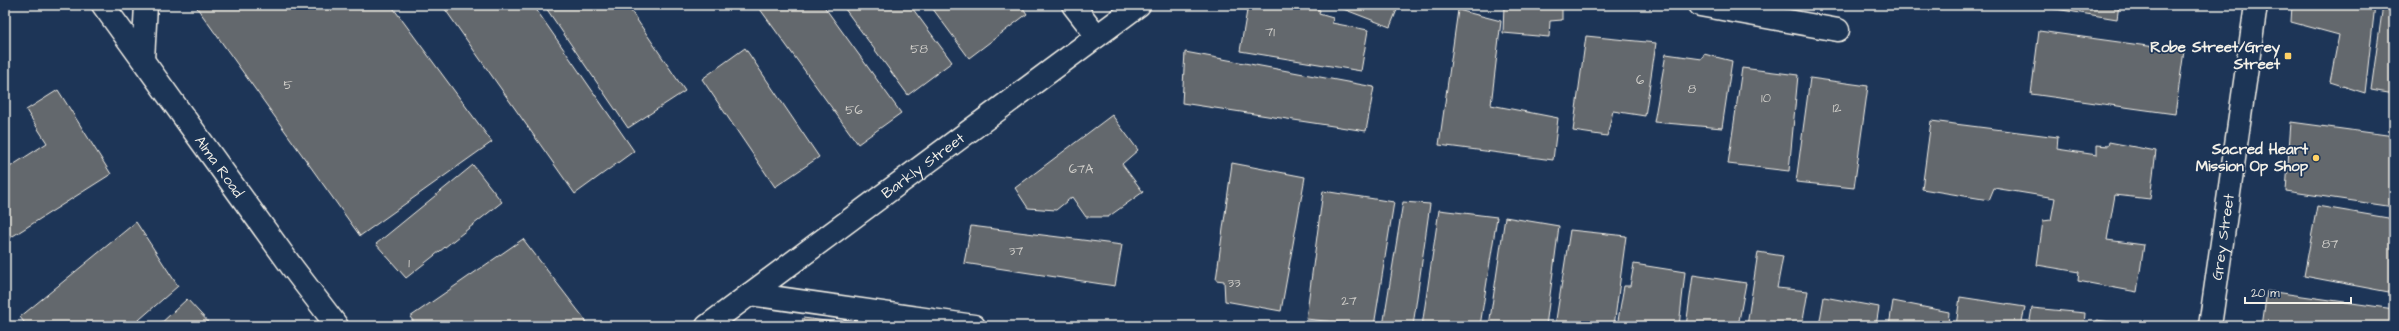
<svg xmlns="http://www.w3.org/2000/svg" width="2399" height="331" font-family="'Architects Daughter',sans-serif">
	<rect width="100%" height="100%" fill="#1d3557"/>
	<filter id="ink" filterUnits="userSpaceOnUse"><feTurbulence type="fractalNoise" baseFrequency=".025" numOctaves="2"/><feDisplacementMap in="SourceGraphic" scale="8" xChannelSelector="R" yChannelSelector="G"/><feConvolveMatrix kernelMatrix="1 2 1 2 8 2 1 2 1" color-interpolation-filters="sRGB"/></filter>
	<g filter="url(#ink)">
		<!-- building -->
		<path fill="#63676d" stroke="#f4f1e8" d="M 195,5 L 391,5 L 492,142 L 360,236 Z
			M 442,5 L 533,5 L 634,151 L 575,194 Z
			M 544,5 L 627,5 L 685,91 L 628,128 Z
			M 757,5 L 823,5 L 901,113 L 858,144 Z
			M 842,5 L 910,5 L 952,62 L 908,95 Z
			M 930,5 L 1021,5 L 1027,14 L 969,58 Z
			M 1248,5 L 1299,5 L 1320,10 L 1319,14 L 1333,18 L 1332,23 L 1368,30 L 1361,71 L 1240,51 Z
			M 1333,5 L 1399,5 L 1390,27 Z
			M 1504,5 L 1562,5 L 1562,20 L 1550,21 L 1549,37 L 1503,33 Z
			M 2031,5 L 2119,5 L 2117,19 Z
			M 2292,5 L 2375,5 L 2365,93 L 2330,82 L 2339,35 L 2291,22 Z
			M 2383,5 L 2394,5 L 2394,94 L 2371,90 Z
			M 1458,10 L 1501,21 L 1491,105 L 1558,118 L 1553,160 L 1439,145 Z
			M 2039,31 L 2184,51 L 2175,114 L 2031,94 Z
			M 1586,36 L 1656,43 L 1645,116 L 1613,111 L 1607,136 L 1573,131 Z
			M 745,48 L 819,157 L 775,187 L 702,79 Z
			M 1185,52 L 1374,87 L 1366,131 L 1182,103 Z
			M 1666,54 L 1702,59 L 1704,54 L 1732,61 L 1722,128 L 1654,122 Z
			M 1742,68 L 1798,75 L 1789,171 L 1728,164 Z
			M 1810,78 L 1868,86 L 1854,188 L 1796,182 Z
			M 58,90 L 111,174 L 5,241 L 5,170 L 47,143 L 26,110 Z
			M 1112,115 L 1138,150 L 1122,164 L 1143,192 L 1108,217 L 1086,217 L 1072,197 L 1056,210 L 1028,208 L 1015,188 Z
			M 1931,121 L 2058,137 L 2057,149 L 2097,155 L 2097,145 L 2108,146 L 2109,142 L 2156,151 L 2150,199 L 2115,195 L 2107,240 L 2144,245 L 2137,292 L 2078,281 L 2079,272 L 2037,265 L 2043,221 L 2051,220 L 2055,198 L 1994,188 L 1989,200 L 1922,189 Z
			M 2291,122 L 2394,136 L 2394,207 L 2286,191 Z
			M 1232,163 L 1305,177 L 1281,311 L 1225,301 L 1224,281 L 1216,280 Z
			M 473,165 L 502,202 L 406,278 L 376,244 Z
			M 1323,191 L 1394,202 L 1374,326 L 1306,319 Z
			M 1403,202 L 1430,204 L 1413,326 L 1383,326 Z
			M 2317,206 L 2394,219 L 2394,293 L 2304,276 Z
			M 1439,210 L 1497,217 L 1480,326 L 1422,326 Z
			M 1505,217 L 1559,226 L 1546,326 L 1489,326 Z
			M 136,222 L 178,286 L 132,326 L 27,326 L 20,317 Z
			M 971,226 L 1122,245 L 1115,286 L 964,263 Z
			M 1570,230 L 1626,236 L 1614,326 L 1555,326 Z
			M 523,239 L 590,326 L 417,326 L 410,317 Z
			M 1758,252 L 1783,256 L 1777,288 L 1808,291 L 1802,326 L 1747,326 Z
			M 1634,264 L 1685,272 L 1679,326 L 1617,326 L 1624,286 L 1630,286 Z
			M 1693,275 L 1746,283 L 1738,326 L 1686,326 Z
			M 2267,291 L 2394,309 L 2394,326 L 2262,326 Z
			M 1824,297 L 1879,307 L 1876,326 L 1819,326 Z
			M 1960,297 L 2025,307 L 2021,326 L 1956,326 Z
			M 187,299 L 212,326 L 158,326 Z
			M 1893,301 L 1949,312 L 1948,326 L 1889,326 Z
			M 2032,308 L 2085,313 L 2084,326 L 2029,326 Z
			M 803,318 L 864,326 L 802,326 Z
			M 2096,320 L 2142,326 L 2095,326 Z"/>
		<g fill="none" stroke-linecap="round" stroke-linejoin="round">
			<!-- minor casing -->
			<g stroke="#f4f1e8" stroke-width="25">
				<g id="minor">
					<path id="s1" d="M 103,5 L 292,267 L 337,326"/>
					<path d="M 1073,5 L 1097,36"/>
					<path d="M 1700,5 L 1838,30"/>
					<path d="M 143,60 L 146,5"/>
					<path d="M 750,294 L 974,326"/>
					<path id="s2" d="M 2210,326 L 2256,5"/>
				</g>
			</g>
			<!-- major casing -->
			<g stroke="#f4f1e8" stroke-width="25">
				<g id="major">
					<path id="s3" d="M 707,326 L 1139,5"/>
				</g>
			</g>
			<!-- minor -->
			<use href="#minor" stroke="#1d3557" stroke-width="22"/>
			<!-- major -->
			<use href="#major" stroke="#1d3557" stroke-width="22"/>
		</g>
	</g>
	<!-- markers -->
	<g fill="#ffd166" stroke="#1d3557" stroke-width="1.5">
		<rect x="2284" y="52" width="8" height="8" rx="2"/>
		<circle cx="2316" cy="158" r="4"/>
	</g>
	<g text-anchor="middle" stroke-width="3.5" stroke-linejoin="round" paint-order="stroke">
		<!-- number labels -->
		<g font-size="13" fill="#d0cec9">
			<text x="1270" y="36">71</text>
			<text x="919" y="53">58</text>
			<text x="1640" y="84">6</text>
			<text x="288" y="89">5</text>
			<text x="1692" y="93">8</text>
			<text x="1766" y="102">10</text>
			<text x="1837" y="112">12</text>
			<text x="854" y="114">56</text>
			<text x="1081" y="173">67A</text>
			<text x="2330" y="248">87</text>
			<text x="1016" y="255">37</text>
			<text x="409" y="267">1</text>
			<text x="1234" y="287">33</text>
			<text x="1349" y="305">27</text>
		</g>
		<!-- poi labels -->
		<g font-size="15" font-weight="bold" fill="#f4f1e8" stroke="#1d3557" text-anchor="end">
			<text x="2280" y="52">Robe Street/Grey<tspan x="2280" dy="17">Street</tspan></text>
			<text x="2308" y="154">Sacred Heart<tspan x="2308" dy="17">Mission Op Shop</tspan></text>
		</g>
		<!-- street labels -->
		<g font-size="15" fill="#f4f1e8" stroke="#1d3557">
			<text dy="5" stroke="none"><textPath href="#s1" startOffset="199">Alma Road</textPath></text>
			<text dy="5" stroke="none"><textPath href="#s3" startOffset="269">Barkly Street</textPath></text>
			<text dy="5" stroke="none"><textPath href="#s2" startOffset="90">Grey Street</textPath></text>
		</g>
	</g>
	<!-- margin -->
	<rect width="2399" height="331" fill="none" stroke="#1d3557" stroke-width="20"/>
	<rect x="10" y="10" width="2379" height="311" fill="none" stroke="#f4f1e8" stroke-width="1.5" filter="url(#ink)"/>
	<!-- scale -->
	<path d="M2245 297v6h106v-6" fill="none" stroke="#f4f1e8" stroke-width="2"/>
	<text x="2251" y="297" font-size="12" fill="#f4f1e8" stroke="#1d3557" stroke-width="3" paint-order="stroke">20 m</text>
</svg>
